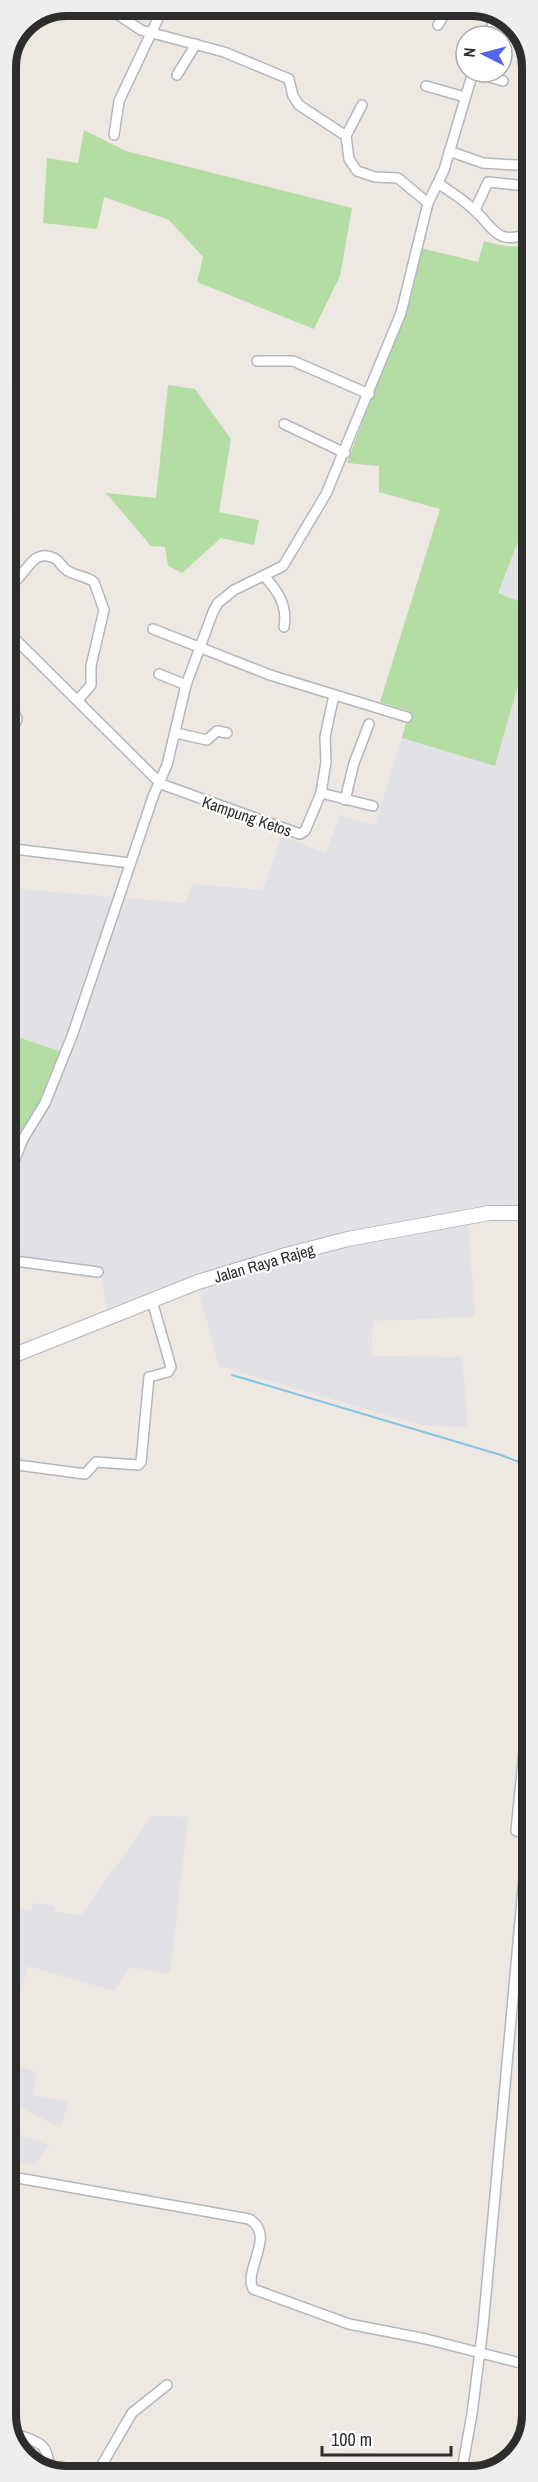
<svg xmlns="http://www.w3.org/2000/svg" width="538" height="2482" font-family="'Archivo Narrow',sans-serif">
  <rect width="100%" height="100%" fill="#ede8e1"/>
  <g fill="#e2e1e6">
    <polygon points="528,515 531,517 531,606 498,593"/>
    <polygon points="531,639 531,1209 497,1204 467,1208 475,1317 373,1321 371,1356 462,1357 468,1427 421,1425 219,1366 194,1274 106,1309 102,1273 7,1262 7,1180 39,1121 67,1054 6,1033 7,888 185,903 193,884 263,890 282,836 326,853 340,815 375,825 402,738 495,766"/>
    <polygon points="152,1816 188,1817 170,1974 130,1967 114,1991 28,1966 7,2031 7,1908 31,1911 34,1903 54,1906 56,1912 81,1915"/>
    <polygon points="7,2056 10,2063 37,2073 33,2095 69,2102 60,2127 17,2106 7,2127"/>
    <polygon points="7,2131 49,2145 34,2166 7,2158"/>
  </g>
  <g fill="#b4dda4">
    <polygon points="84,130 126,151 352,208 340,276 314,329 197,282 203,257 169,220 104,197 97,229 43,223 47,158 78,163"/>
    <path d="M484 241C499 246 516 249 531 243V517L528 516 498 593 531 606V639L495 766 402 738 409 711 380 702 440 509 379 492V466L347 463 406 306 421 248 478 262Z"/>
    <polygon points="168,385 195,389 231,439 219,512 259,520 254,545 221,538 182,573 168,566 165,547 151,546 106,493 156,498"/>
    <polygon points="6,1033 68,1054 31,1136 7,1124"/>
  </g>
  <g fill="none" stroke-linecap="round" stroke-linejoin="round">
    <polyline stroke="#80c3e3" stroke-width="2" points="232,1375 501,1455 532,1467"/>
    <defs>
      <g id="street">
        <polyline points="105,6 141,30 224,52 289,79 293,96 299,105 346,136 349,159 357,171 375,177 398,178 428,203"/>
        <polyline points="438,25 449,6"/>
        <polyline points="486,36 493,25 488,11"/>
        <polyline points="473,72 503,81"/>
        <polyline points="177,75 196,44"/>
        <polyline points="426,86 465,97"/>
        <polyline points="114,135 119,101 164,6"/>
        <polyline points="346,136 362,105"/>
        <polyline points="449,151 483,163 531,166"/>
        <path d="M439 184C451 192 463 199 473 209 496 229 495 246 531 233"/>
        <polyline points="475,210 488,182 517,185"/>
        <polyline points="257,361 293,361 369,394"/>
        <polyline points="284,424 345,453"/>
        <path d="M264 576C278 591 288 606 284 627"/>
        <path d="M6 586C27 580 29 547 54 558 60 561 62 568 68 571 76 576 86 576 94 582L104 610 91 666V685L78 700"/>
        <polyline points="153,629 270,675 407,717"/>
        <polyline points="6,630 161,784 300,834 305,831 321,793 326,762 325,737 334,695"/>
        <polyline points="159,674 186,685"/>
        <polyline points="6,711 15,714 17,719 6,745"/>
        <polyline points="176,733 207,740 217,731 227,733"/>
        <polyline points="321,793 373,806"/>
        <polyline points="345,800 354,763 369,724"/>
        <polyline points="6,848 130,863"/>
        <polyline points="7,1179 23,1139 45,1103 72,1036 154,794 167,765 186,685 213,612 218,603 234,590 283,566 326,494 401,313 428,203 444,170 473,72"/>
        <polyline points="7,1260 98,1272"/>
        <polyline points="7,1455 10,1456 10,1464 85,1474 96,1462 138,1465 141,1462 149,1377 168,1372 171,1367 152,1301"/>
        <polyline points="532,1672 516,1831 532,1833"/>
        <path d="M7 2176 249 2219C277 2235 243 2269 253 2289L349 2324 426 2339 532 2366"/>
        <path d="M10 2432C35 2442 50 2440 49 2471"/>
        <polyline points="96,2475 132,2413 167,2385"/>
        <polyline points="461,2475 472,2414 483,2327 532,1789"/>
      </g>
      <polyline id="secondary" points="7,1358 198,1282 286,1255 348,1239 489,1213 518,1213 531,1218"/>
    </defs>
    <use href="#street" stroke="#b4b6bf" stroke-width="12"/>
    <use href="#secondary" stroke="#b4b6bf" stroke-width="16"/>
    <use href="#street" stroke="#fff" stroke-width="9"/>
    <use href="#secondary" stroke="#fff" stroke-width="14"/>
  </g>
  <g text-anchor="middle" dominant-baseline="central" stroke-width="4.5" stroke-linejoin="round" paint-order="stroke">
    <g font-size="16" fill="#2d2d2d" stroke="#fff">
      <text transform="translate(247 816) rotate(19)">Kampung Ketos</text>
      <text transform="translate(264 1263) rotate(-16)">Jalan Raya Rajeg</text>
    </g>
  </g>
  <path d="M0 0H538V2482H0ZM67 16H471A51 51 0 0 1 522 67V2415A51 51 0 0 1 471 2466H67A51 51 0 0 1 16 2415V67A51 51 0 0 1 67 16Z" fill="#eee" fill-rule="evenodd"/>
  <path fill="none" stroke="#2d2d2d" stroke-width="8" d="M67 16H471A51 51 0 0 1 522 67V2415A51 51 0 0 1 471 2466H67A51 51 0 0 1 16 2415V67A51 51 0 0 1 67 16Z"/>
  <g transform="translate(484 54) rotate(276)"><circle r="28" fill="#ffffff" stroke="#ababab" stroke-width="1.5"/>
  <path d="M0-4.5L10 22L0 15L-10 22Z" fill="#5366e7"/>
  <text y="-9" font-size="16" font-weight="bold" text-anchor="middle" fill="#2d2d2d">N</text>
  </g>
  <path d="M322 2446v9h129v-9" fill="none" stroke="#2d2d2d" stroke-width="3"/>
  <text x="331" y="2446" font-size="18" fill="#2d2d2d" stroke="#ffffff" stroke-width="4.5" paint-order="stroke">100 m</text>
</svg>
